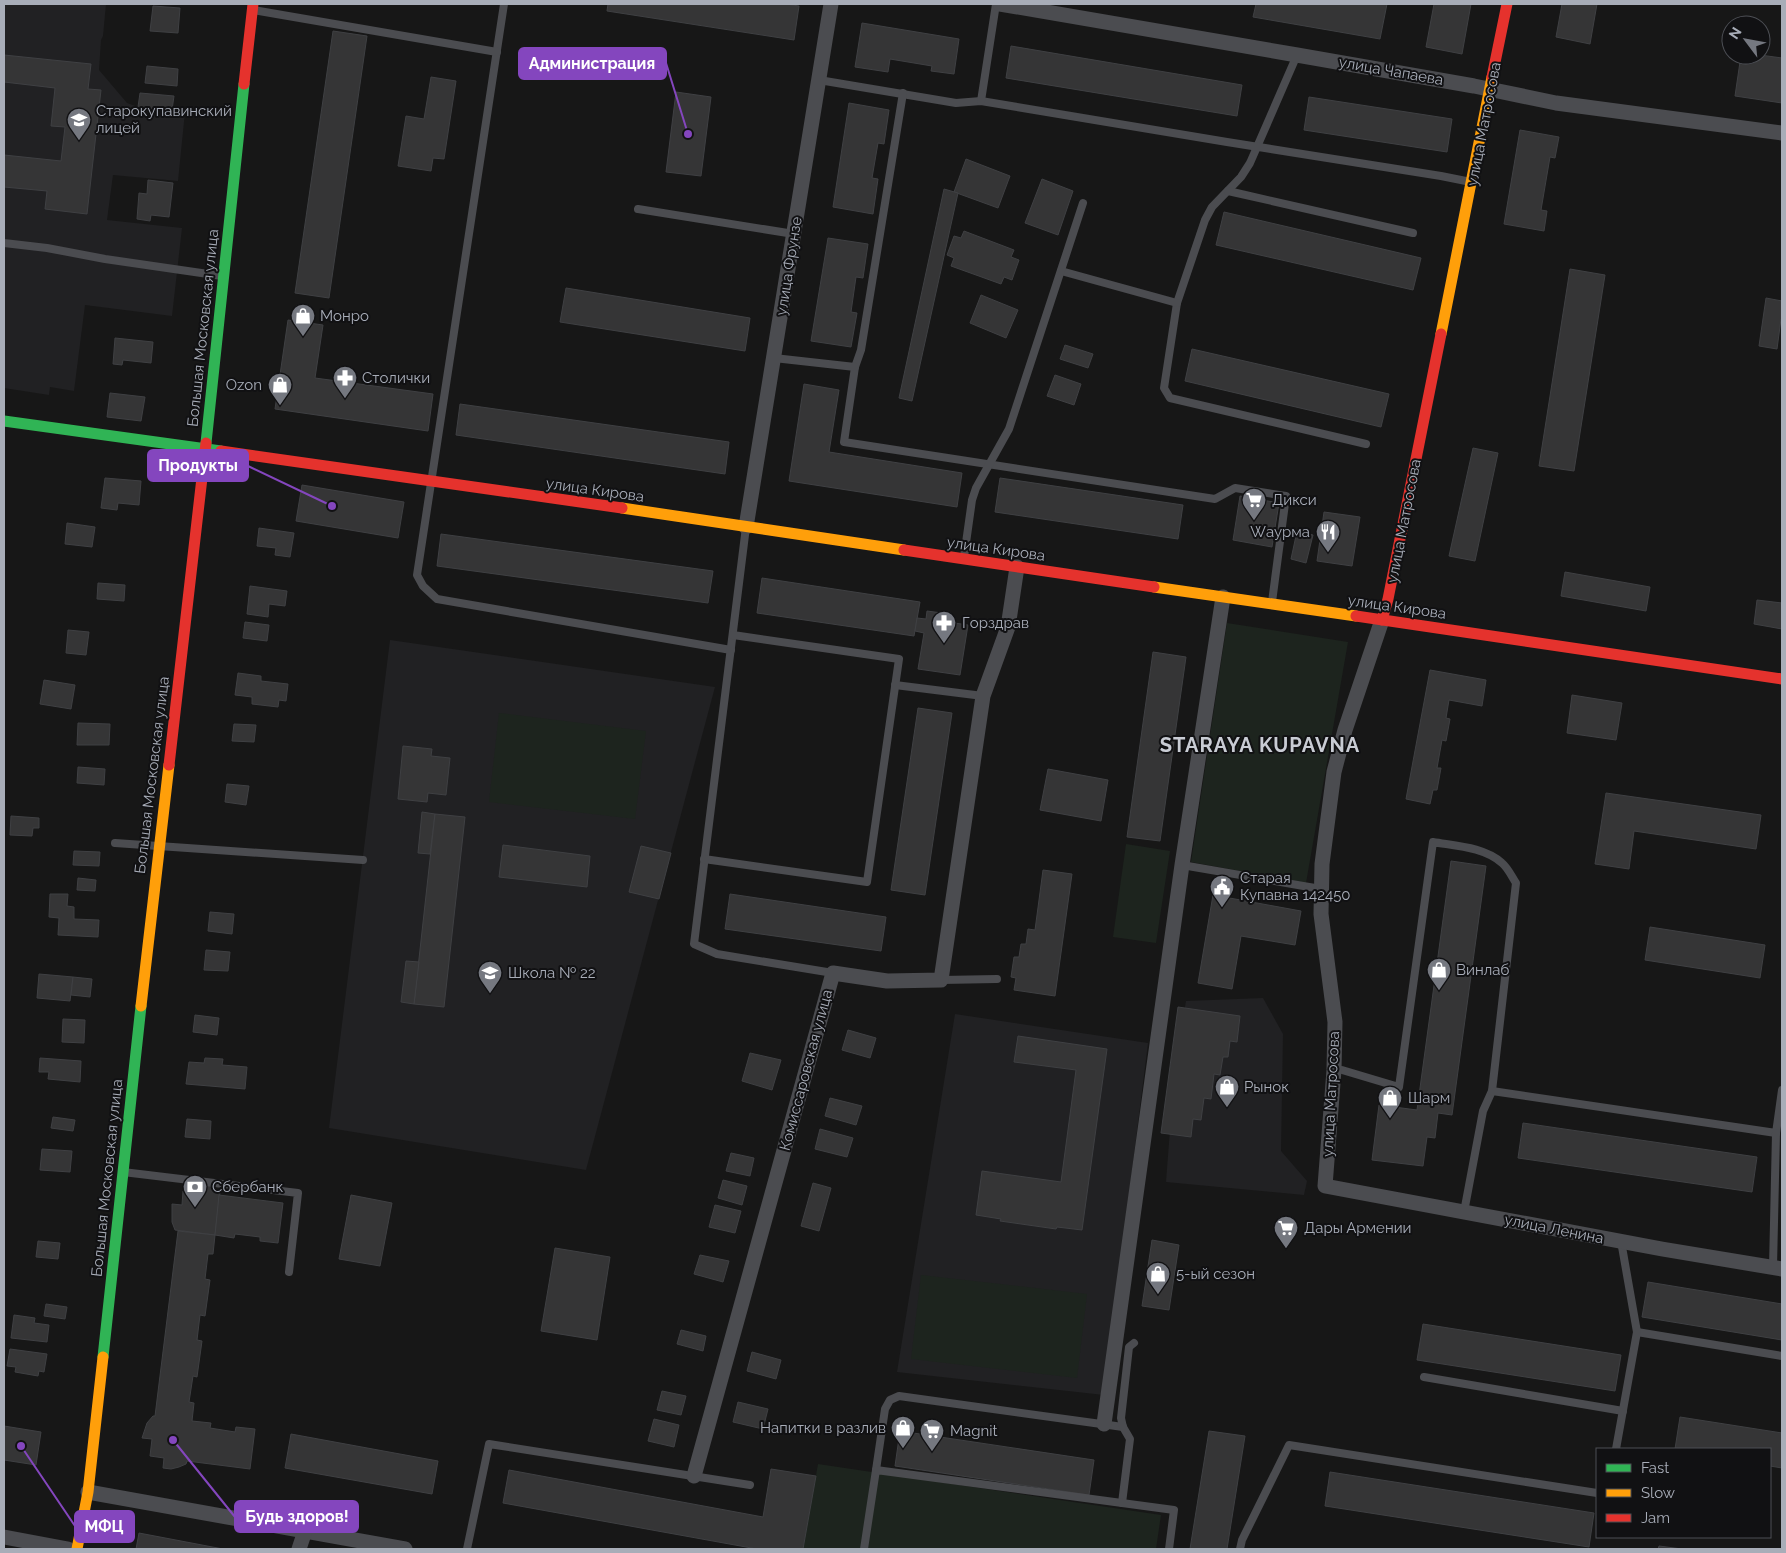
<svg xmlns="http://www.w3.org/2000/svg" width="1786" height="1553" font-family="Raleway,sans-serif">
  <rect width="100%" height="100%" fill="#171717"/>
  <g fill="#212123">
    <polygon points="4,4 106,4 103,36 101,40 99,70 127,103 138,107 185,112 178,181 113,175 107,220 182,228 172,316 85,305 74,391 50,387 49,395 4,388"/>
    <polygon points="390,640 715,687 586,1170 329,1128"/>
    <polygon points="1263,998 1283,1034 1281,1151 1307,1181 1304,1195 1166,1182 1175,1064 1186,1001"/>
    <polygon points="955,1014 1148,1043 1104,1395 897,1372"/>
  </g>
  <g fill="#1d241e">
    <polygon points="1227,623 1348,642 1306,883 1191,862"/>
    <polygon points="499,713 646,731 635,819 489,802"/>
    <polygon points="1126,844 1170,851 1156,943 1113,937"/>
    <polygon points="921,1275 1087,1294 1077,1378 911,1359"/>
    <polygon points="818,1464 1161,1515 1156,1549 803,1549"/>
  </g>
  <g fill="#353536" stroke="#3f4043">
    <polygon points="608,4 786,4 799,6 794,40 607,11"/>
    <polygon points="1256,4 1387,4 1380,39 1253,17"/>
    <polygon points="1434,4 1471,4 1462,54 1426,47"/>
    <polygon points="1562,4 1597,4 1590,44 1556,37"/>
    <polygon points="153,6 180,8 178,33 150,31"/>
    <polygon points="862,23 959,39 954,74 931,71 932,66 890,59 888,72 855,67"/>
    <polygon points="333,31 367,36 329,298 295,293"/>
    <polygon points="1011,46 1242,85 1237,116 1006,78"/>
    <polygon points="4,55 91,64 88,89 101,90 87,214 45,209 47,191 4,187 4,155 61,161 65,127 51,126 55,88 4,82"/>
    <polygon points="1741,55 1760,55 1782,58 1782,103 1735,96"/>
    <polygon points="147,66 178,69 177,86 145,83"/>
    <polygon points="431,77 456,81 444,159 433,158 431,171 398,166 406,116 424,119"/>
    <polygon points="676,92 711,97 701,176 666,172"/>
    <polygon points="140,93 174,96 172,110 138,107"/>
    <polygon points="1309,97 1452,119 1447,152 1304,130"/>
    <polygon points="849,103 889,110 884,144 878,143 872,178 878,179 873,214 833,207"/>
    <polygon points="1520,130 1559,137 1555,158 1550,157 1541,210 1547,211 1544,231 1504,224"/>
    <polygon points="966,159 1010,176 998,208 954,192"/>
    <polygon points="1042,179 1073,191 1058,235 1025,223"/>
    <polygon points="148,180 173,183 169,217 151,215 150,221 137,219 139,193 147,194"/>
    <polygon points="944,189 958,193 912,401 899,398"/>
    <polygon points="1224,212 1421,258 1413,290 1216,245"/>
    <polygon points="964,231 1014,250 1011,257 1019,260 1012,280 1004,277 1001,284 951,266 954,258 947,255 954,236 961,238"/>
    <polygon points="828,238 868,244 863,278 856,277 851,312 857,313 851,347 811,341"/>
    <polygon points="1570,269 1605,275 1574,471 1539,466"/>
    <polygon points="566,288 750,318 745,351 560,322"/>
    <polygon points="981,295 1018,310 1006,338 970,323"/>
    <polygon points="1766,298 1782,301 1782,319 1781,319 1777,349 1759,346"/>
    <polygon points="288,320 323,325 315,378 433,394 428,431 275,409"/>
    <polygon points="115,338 153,342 151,363 123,360 122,365 113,364"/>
    <polygon points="1065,345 1093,354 1088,368 1060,359"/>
    <polygon points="1192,349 1389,394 1381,427 1185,381"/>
    <polygon points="1055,375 1081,384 1074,405 1047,396"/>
    <polygon points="804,384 839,390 829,452 962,473 957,507 789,481"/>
    <polygon points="110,393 145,397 141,421 107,417"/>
    <polygon points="460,404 729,442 725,474 456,435"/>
    <polygon points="1473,448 1498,453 1475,561 1449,556"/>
    <polygon points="105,478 141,481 139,505 118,503 117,510 101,508"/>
    <polygon points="1000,478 1183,505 1178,539 995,512"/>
    <polygon points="302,485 404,502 398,538 296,521"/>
    <polygon points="1240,496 1279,503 1272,547 1233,540"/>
    <polygon points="1324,512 1360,517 1352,566 1317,561"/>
    <polygon points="67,523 95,527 92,547 65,544"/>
    <polygon points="259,528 294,533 290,557 275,555 276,548 257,546"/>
    <polygon points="1297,531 1313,535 1306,563 1291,559"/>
    <polygon points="441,534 713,571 708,603 437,566"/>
    <polygon points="1565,572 1650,587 1646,611 1561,596"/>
    <polygon points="762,578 920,602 914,636 757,613"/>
    <polygon points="98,583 125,585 124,601 97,599"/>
    <polygon points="250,586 287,591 285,606 269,604 268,617 247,614"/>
    <polygon points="1757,600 1782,603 1782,629 1754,624"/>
    <polygon points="927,611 942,613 941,621 968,625 960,675 918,669 924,633 915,631 917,618 926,619"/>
    <polygon points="245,622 269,625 267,641 243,638"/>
    <polygon points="68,630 89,632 86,655 66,653"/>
    <polygon points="1153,652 1186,657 1160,841 1127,837"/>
    <polygon points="1430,670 1486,680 1482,706 1449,700 1446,718 1450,719 1446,741 1442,740 1437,768 1441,768 1437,790 1433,790 1430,804 1406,799"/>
    <polygon points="238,673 261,676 261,681 288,684 286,701 279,700 278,707 252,704 252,697 235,695"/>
    <polygon points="44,680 75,685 71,709 40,704"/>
    <polygon points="1572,695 1622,703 1616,740 1567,733"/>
    <polygon points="918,708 952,713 925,895 891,890"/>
    <polygon points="78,723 110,724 109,745 77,745"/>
    <polygon points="234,724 256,725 254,742 232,741"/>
    <polygon points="403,746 432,749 431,756 450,758 446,795 428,793 427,802 398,799"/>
    <polygon points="78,767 105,769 104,785 77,783"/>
    <polygon points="1048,769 1108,780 1101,821 1040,810"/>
    <polygon points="227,784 249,786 246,805 225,802"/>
    <polygon points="1606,793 1761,815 1756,849 1634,831 1629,869 1595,864"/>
    <polygon points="422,812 435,814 430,854 418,853"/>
    <polygon points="435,814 465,817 444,1007 414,1004"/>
    <polygon points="11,816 39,818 39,828 33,828 32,836 10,835"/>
    <polygon points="503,845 590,856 587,887 499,877"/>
    <polygon points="641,846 671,853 659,899 629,892"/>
    <polygon points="74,851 100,852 99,866 73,865"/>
    <polygon points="1451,861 1486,866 1452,1115 1438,1113 1435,1138 1427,1137 1423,1166 1372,1160 1379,1105 1417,1110"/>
    <polygon points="1043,870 1072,874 1055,996 1014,990 1016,978 1011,977 1014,957 1019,957 1021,944 1026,944 1028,929 1035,930"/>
    <polygon points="78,878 96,880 95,891 77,890"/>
    <polygon points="50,894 68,894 67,906 74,907 74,919 99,920 98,937 58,935 59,918 49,917"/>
    <polygon points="730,894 886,917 881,951 725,929"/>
    <polygon points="1213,895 1301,911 1295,945 1241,936 1232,989 1198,983"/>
    <polygon points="210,912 234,914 232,934 208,931"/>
    <polygon points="1650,927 1765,945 1760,978 1645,960"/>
    <polygon points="206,950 230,952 228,971 204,970"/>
    <polygon points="406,961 419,962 414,1004 401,1002"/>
    <polygon points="39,974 73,977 70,1001 37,998"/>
    <polygon points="73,977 92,979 90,997 71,995"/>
    <polygon points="1178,1007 1240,1016 1237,1042 1230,1041 1228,1057 1223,1057 1220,1075 1214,1074 1211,1099 1204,1098 1201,1120 1193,1119 1191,1137 1161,1133"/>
    <polygon points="195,1015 219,1018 217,1035 193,1032"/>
    <polygon points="63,1019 85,1020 84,1043 62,1042"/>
    <polygon points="848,1030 876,1038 870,1058 842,1050"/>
    <polygon points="1018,1036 1107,1049 1082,1230 1057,1227 1056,1229 1000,1221 1001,1219 976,1215 982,1171 1061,1182 1076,1070 1014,1062"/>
    <polygon points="750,1053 781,1060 772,1090 742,1081"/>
    <polygon points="40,1058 81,1061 80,1082 48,1079 49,1072 39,1072"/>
    <polygon points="205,1058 223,1059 222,1065 247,1067 245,1089 186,1084 189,1062 204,1063"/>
    <polygon points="830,1098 862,1106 856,1125 825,1116"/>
    <polygon points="53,1117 75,1120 73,1131 51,1128"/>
    <polygon points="187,1119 211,1121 210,1139 185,1137"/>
    <polygon points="1523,1123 1757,1157 1752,1192 1518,1158"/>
    <polygon points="820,1129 853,1138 847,1157 815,1149"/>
    <polygon points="42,1149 72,1151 70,1172 40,1170"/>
    <polygon points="731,1153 754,1158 750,1176 726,1171"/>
    <polygon points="723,1180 747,1186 742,1205 718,1198"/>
    <polygon points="197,1182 212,1187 220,1192 215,1235 175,1230 172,1222 172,1204 182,1205 183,1191 195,1192"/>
    <polygon points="813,1183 831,1188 819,1231 801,1226"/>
    <polygon points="219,1195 283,1203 278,1243 260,1241 260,1237 235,1234 234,1238 215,1235"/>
    <polygon points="351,1195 392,1203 380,1266 339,1259"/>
    <polygon points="715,1205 741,1211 735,1233 709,1227"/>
    <polygon points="178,1231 215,1235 213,1254 208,1254 205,1279 210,1280 205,1316 200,1315 197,1340 202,1341 197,1377 193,1376 189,1402 194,1403 192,1421 211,1423 210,1428 235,1432 236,1427 255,1429 250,1469 187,1461 186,1464 179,1467 171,1469 163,1468 164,1458 150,1456 152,1439 142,1438 147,1423 153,1416 155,1416"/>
    <polygon points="1152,1240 1179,1245 1169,1310 1142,1306"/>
    <polygon points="38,1241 60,1243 58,1259 36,1257"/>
    <polygon points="555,1248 610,1257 597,1340 541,1331"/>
    <polygon points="700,1255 729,1261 723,1282 694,1274"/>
    <polygon points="1648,1282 1782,1304 1782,1340 1642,1317"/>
    <polygon points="46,1304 67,1307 65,1319 44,1316"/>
    <polygon points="14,1315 35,1318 34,1323 49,1325 47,1342 11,1338"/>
    <polygon points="1423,1324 1621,1355 1615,1391 1417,1360"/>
    <polygon points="681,1330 706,1336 703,1351 677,1344"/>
    <polygon points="10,1349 47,1354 44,1372 39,1371 38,1376 15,1372 16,1367 7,1366"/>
    <polygon points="752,1352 781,1360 776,1379 747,1371"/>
    <polygon points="662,1391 686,1396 681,1415 657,1410"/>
    <polygon points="738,1402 768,1409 763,1429 733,1422"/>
    <polygon points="1680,1417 1782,1433 1782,1468 1770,1466 1770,1449 1675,1449"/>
    <polygon points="654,1419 679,1425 674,1447 648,1441"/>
    <polygon points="4,1426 41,1432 36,1465 4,1460"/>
    <polygon points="900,1431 1094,1460 1089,1495 895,1466"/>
    <polygon points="1209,1431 1245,1436 1227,1549 1190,1549"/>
    <polygon points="291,1434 438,1461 432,1494 285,1468"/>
    <polygon points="771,1469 816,1476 803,1549 757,1549 503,1503 509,1470 763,1517"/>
    <polygon points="1330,1472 1594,1513 1589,1547 1325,1506"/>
    <polygon points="139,1533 223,1549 136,1549"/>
    <polygon points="1659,1546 1682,1549 1658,1549"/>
  </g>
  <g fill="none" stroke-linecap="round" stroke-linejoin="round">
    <g stroke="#4b4c50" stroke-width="8">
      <polyline points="504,4 417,575 423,586 437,599 731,650"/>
      <polyline points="253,10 497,52"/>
      <polyline points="1297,55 1250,163 1241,177 1212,207 1205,220 1177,303 1164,388 1170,398 1366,444"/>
      <polyline points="819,80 956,103 981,101 1227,142 1441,176 1471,182"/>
      <polyline points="903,93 861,350 855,367 844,442 1215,499 1235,488 1286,496 1272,602"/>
      <polyline points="981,101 996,4"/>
      <polyline points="1228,191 1413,233"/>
      <polyline points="638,209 794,234"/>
      <polyline points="4,243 47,248 105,259 222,276"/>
      <polyline points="1061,271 1177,303"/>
      <polyline points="774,358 855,367"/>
      <polyline points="746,527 694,944 717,954 833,973"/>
      <polyline points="964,557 972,500 976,488 1009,429 1083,203"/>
      <polyline points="895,685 983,696"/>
      <polyline points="115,843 363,860"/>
      <polyline points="704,859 867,882 899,659 733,635"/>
      <polyline points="1182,865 1321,889"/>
      <polyline points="941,980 997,979"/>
      <path d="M1342 1070 1399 1087 1433 842C1456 846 1484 847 1502 863 1508 868 1512 877 1516 883L1492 1091 1483 1111 1464 1212"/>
      <polyline points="1492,1091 1776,1133 1782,1090"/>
      <polyline points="123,1172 298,1193 289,1272"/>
      <polyline points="1773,1267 1776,1133"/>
      <polyline points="1637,1332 1782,1356"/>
      <polyline points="1424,1377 1623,1411"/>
      <polyline points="1616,1449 1637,1332 1621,1241"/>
      <polyline points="876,1470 885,1409 890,1400 899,1396 1123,1427"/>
      <polyline points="1122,1503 1130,1439 1123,1427 1121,1418 1129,1347 1134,1343"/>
      <polyline points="467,1549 489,1444 750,1485"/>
      <polyline points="864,1549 876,1470 1174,1510 1169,1549"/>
      <polyline points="1240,1549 1242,1540 1289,1445 1597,1493"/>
    </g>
    <g stroke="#4b4c50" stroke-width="15">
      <polyline points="1000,4 1297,55 1474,86 1556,103 1782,133"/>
      <polyline points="746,527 831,4"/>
      <polyline points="1382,620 1345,730 1334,772 1322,864 1321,914 1335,1022 1334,1070 1325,1186 1662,1249 1782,1269"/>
      <polyline points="1104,1424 1182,865 1223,597"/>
      <polyline points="694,1476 833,973 887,981 941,980 983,696 1008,627 1017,567"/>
      <polyline points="88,1492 405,1549"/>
      <polyline points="4,1537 68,1549"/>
      <polyline points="299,1549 305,1531"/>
    </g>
    <g stroke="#30b455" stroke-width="11">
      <polyline points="4,421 221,451"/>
      <polyline points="206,443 244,84"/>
      <polyline points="103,1357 141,1006"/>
    </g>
    <g stroke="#ff9f0a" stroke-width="11">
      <polyline points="1441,334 1492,77"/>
      <polyline points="622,508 904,550"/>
      <polyline points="1154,587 1356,616"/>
      <polyline points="141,1006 169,765"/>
      <polyline points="77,1549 88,1492 103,1357"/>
    </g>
    <g stroke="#e5322d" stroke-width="11">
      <polyline points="1492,77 1507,4"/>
      <polyline points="244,84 253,4"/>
      <polyline points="221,451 622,508"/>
      <polyline points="904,550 1154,587"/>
      <polyline points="1356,616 1782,679"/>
      <polyline points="1382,620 1388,599 1441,334"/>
      <polyline points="169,765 206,443"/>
    </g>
  </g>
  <defs>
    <symbol id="school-pin" viewBox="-11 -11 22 30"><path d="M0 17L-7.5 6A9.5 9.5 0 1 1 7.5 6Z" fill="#757880" stroke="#111113"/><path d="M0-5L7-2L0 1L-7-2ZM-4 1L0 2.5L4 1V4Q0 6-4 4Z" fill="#fff"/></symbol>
    <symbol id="shop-pin" viewBox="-11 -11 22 30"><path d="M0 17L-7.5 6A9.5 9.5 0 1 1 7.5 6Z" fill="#757880" stroke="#111113"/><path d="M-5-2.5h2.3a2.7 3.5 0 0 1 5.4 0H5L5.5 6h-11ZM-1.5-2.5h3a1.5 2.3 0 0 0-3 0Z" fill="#fff"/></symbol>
    <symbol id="pharmacy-pin" viewBox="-11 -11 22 30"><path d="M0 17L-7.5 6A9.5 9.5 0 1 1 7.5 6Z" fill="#757880" stroke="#111113"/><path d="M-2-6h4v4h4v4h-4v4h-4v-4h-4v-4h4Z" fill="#fff"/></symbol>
    <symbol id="supermarket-pin" viewBox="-11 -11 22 30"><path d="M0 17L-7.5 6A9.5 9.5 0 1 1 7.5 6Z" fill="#757880" stroke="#111113"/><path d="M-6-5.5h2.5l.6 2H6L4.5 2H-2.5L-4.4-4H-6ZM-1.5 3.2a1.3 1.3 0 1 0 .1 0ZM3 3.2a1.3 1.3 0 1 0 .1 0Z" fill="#fff"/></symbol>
    <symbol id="restaurant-pin" viewBox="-11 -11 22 30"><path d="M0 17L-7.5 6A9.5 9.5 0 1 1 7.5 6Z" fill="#757880" stroke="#111113"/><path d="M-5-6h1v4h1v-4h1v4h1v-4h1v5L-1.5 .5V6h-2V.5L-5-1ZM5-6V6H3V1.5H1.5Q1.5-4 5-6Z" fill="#fff"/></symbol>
    <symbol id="civic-pin" viewBox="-11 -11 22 30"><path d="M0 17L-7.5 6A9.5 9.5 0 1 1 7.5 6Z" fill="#757880" stroke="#111113"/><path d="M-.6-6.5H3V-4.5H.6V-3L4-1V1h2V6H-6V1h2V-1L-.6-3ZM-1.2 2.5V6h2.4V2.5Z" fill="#fff"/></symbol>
    <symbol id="bank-pin" viewBox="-11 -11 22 30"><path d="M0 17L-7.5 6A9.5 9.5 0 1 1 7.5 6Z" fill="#757880" stroke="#111113"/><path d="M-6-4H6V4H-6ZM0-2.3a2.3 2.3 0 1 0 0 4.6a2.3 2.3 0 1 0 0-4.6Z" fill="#fff"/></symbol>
  </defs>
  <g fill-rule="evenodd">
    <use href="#school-pin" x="65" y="106" width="28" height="38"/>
    <use href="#shop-pin" x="289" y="302" width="28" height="38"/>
    <use href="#pharmacy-pin" x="331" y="364" width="28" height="38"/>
    <use href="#shop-pin" x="266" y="371" width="28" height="38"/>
    <use href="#supermarket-pin" x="1240" y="486" width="28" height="38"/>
    <use href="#restaurant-pin" x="1314" y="518" width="28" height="38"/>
    <use href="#pharmacy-pin" x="930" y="609" width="28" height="38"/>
    <use href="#civic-pin" x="1208" y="873" width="28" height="38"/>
    <use href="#shop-pin" x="1425" y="956" width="28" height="38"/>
    <use href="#school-pin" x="476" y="959" width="28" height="38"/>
    <use href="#shop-pin" x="1213" y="1073" width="28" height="38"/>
    <use href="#shop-pin" x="1376" y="1084" width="28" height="38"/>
    <use href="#bank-pin" x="181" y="1173" width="28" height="38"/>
    <use href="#supermarket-pin" x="1272" y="1214" width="28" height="38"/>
    <use href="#shop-pin" x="1144" y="1260" width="28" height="38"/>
    <use href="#shop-pin" x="889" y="1414" width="28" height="38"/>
    <use href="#supermarket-pin" x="918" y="1417" width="28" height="38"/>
  </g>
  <g text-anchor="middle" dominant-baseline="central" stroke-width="4" stroke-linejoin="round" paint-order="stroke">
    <g font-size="15" fill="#a8adb8" stroke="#111113">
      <text transform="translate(1391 71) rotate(10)">улица Чапаева</text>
      <text transform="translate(1484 124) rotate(-79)">улица Матросова</text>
      <text transform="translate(789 266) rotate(-81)">улица Фрунзе</text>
      <text transform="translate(203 328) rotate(-84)">Большая Московская улица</text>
      <text transform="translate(595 490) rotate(8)">улица Кирова</text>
      <text transform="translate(1404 521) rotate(-79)">улица Матросова</text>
      <text transform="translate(996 549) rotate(8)">улица Кирова</text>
      <text transform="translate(1397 607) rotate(8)">улица Кирова</text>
      <text transform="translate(152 775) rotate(-83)">Большая Московская улица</text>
      <text transform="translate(806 1070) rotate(-75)">Комиссаровская улица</text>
      <text transform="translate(1331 1094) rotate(-87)">улица Матросова</text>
      <text transform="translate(107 1178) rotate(-84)">Большая Московская улица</text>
      <text transform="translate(1554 1229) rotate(11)">улица Ленина</text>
    </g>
    <g font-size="15" fill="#a8adb8" stroke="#111113" text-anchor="start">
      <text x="96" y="111">Старокупавинский<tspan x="96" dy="17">лицей</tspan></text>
      <text x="320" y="316">Монро</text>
      <text x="362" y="378">Столички</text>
      <text x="262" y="385" text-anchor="end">Ozon</text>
      <text x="1272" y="500">Дикси</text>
      <text x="1310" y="532" text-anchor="end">Wаурма</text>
      <text x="962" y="623">Горздрав</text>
      <text x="1240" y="878">Старая<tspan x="1240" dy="17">Купавна 142450</tspan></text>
      <text x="1456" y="970">Винлаб</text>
      <text x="508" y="973">Школа № 22</text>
      <text x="1244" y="1087">Рынок</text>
      <text x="1408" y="1098">Шарм</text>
      <text x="212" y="1187">Сбербанк</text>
      <text x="1304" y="1228">Дары Армении</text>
      <text x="1176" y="1274">5-ый сезон</text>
      <text x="886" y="1428" text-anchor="end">Напитки в разлив</text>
      <text x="950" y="1431">Magnit</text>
    </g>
    <g font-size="20" font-weight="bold" letter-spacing="1" fill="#c9ccd4" stroke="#111113">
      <text x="1260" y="745">STARAYA KUPAVNA</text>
    </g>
  </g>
  <path fill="none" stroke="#8446be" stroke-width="2" d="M688 134L666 63M332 506L248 466M173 1440L235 1517M21 1446L75 1526"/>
  <g fill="#8446be" stroke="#111113" stroke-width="2">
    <circle cx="688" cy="134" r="5"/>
    <circle cx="332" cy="506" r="5"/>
    <circle cx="173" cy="1440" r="5"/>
    <circle cx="21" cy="1446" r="5"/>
  </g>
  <g fill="#8446be" stroke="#8446be" stroke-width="2">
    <rect x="519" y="48" width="147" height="31" rx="5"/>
    <rect x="148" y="450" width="100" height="31" rx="5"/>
    <rect x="235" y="1501" width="123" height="31" rx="5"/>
    <rect x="75" y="1511" width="59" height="31" rx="5"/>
  </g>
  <g font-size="16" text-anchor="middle" font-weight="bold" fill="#fff">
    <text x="592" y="69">Администрация</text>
    <text x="198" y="471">Продукты</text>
    <text x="297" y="1522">Будь здоров!</text>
    <text x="104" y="1532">МФЦ</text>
  </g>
  <rect width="1786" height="1553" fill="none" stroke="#a8adb8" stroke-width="10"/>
  <rect x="1596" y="1448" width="175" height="90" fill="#111113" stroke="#4d4f55"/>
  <rect x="1606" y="1464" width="25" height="8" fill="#30b455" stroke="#4d4f55"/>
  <text x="1641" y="1473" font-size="15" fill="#a8adb8">Fast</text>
  <rect x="1606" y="1489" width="25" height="8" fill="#ff9f0a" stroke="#4d4f55"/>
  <text x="1641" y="1498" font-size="15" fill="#a8adb8">Slow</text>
  <rect x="1606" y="1514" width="25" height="8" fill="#e5322d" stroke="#4d4f55"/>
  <text x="1641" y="1523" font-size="15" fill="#a8adb8">Jam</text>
  <g transform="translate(1746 40) rotate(302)"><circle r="24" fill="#111113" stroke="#4d4f55"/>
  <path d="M0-4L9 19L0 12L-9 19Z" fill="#757880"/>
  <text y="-8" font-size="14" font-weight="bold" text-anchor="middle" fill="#a8adb8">N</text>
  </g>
</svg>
